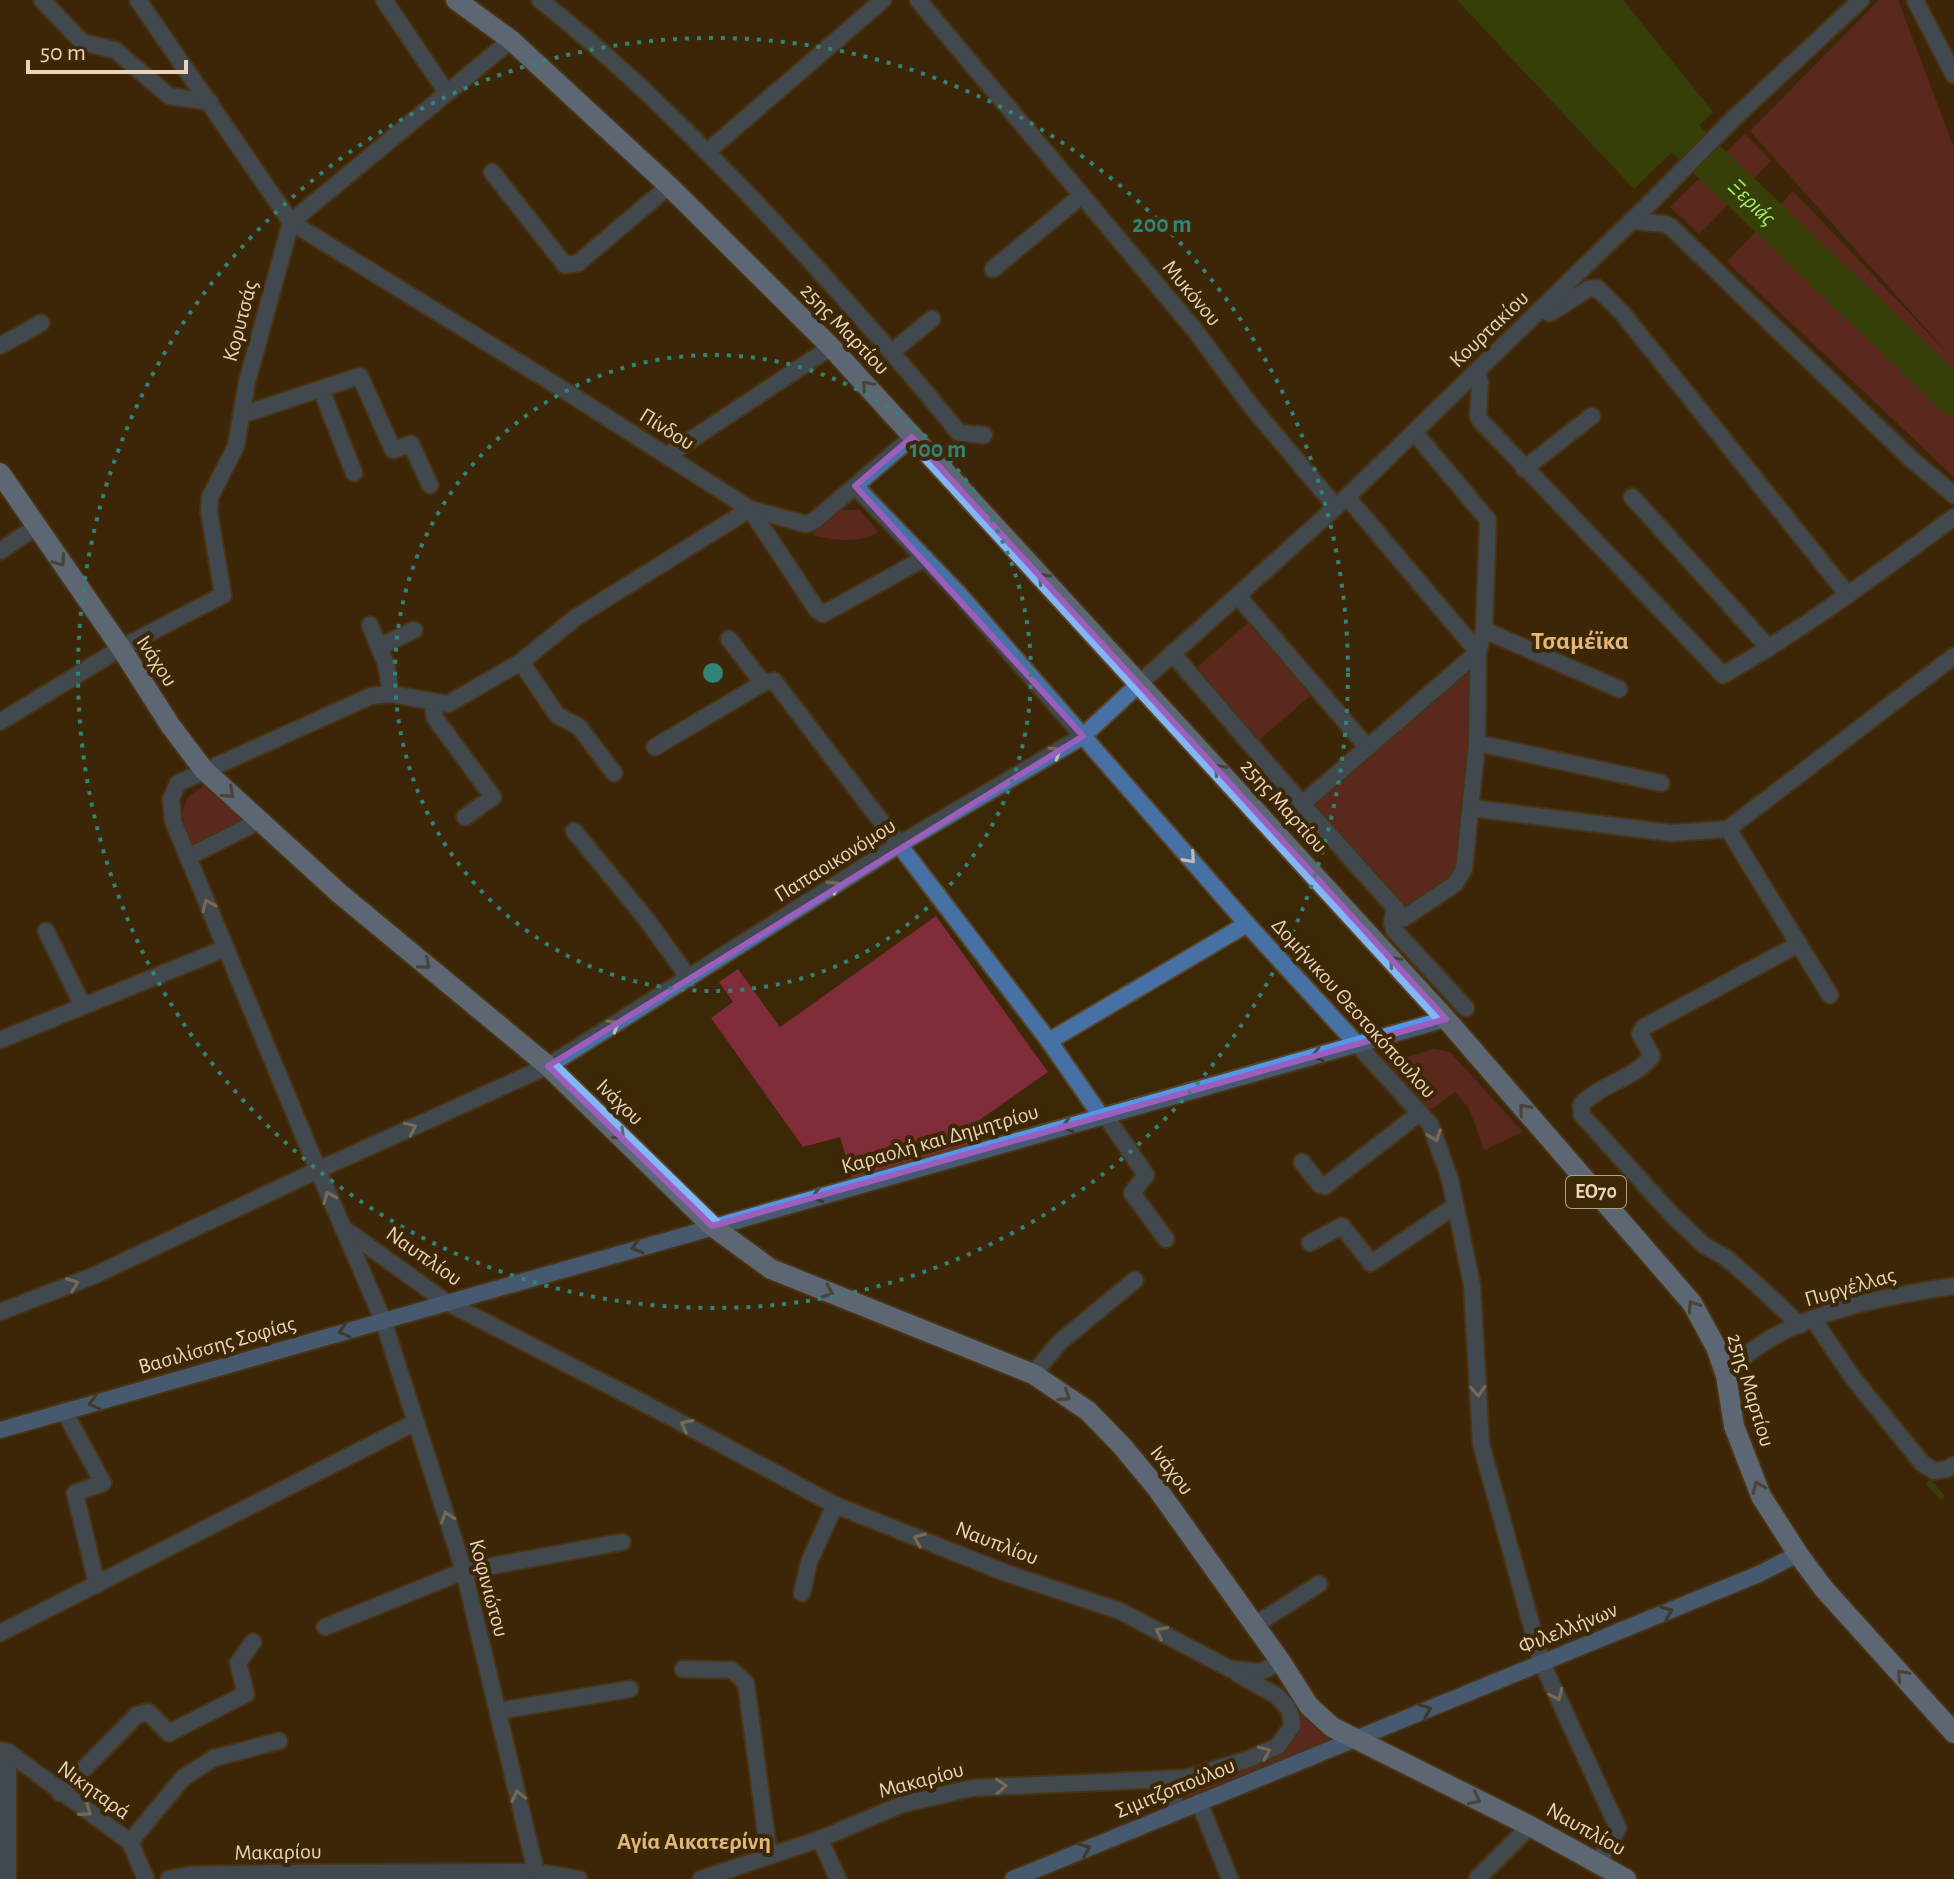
<svg xmlns="http://www.w3.org/2000/svg" width="1954" height="1879" font-family="'Alegreya Sans',sans-serif">
  <rect width="100%" height="100%" fill="#3c2707"/>
  <g fill="#812c39">
    <polygon points="1879,0 1898,0 1954,148 1954,477 1727,262 1793,191 1953,359 1750,131"/>
    <polygon points="1745,134 1771,161 1699,234 1670,207"/>
    <path d="M842 510H860L878 532C862 544 831 540 812 535Z"/>
    <polygon points="1249,622 1312,694 1258,741 1195,669"/>
    <path d="M1473 664C1471 701 1469 855 1451 877 1441 890 1419 900 1406 909L1314 803Z"/>
    <polygon points="205,785 250,822 192,851 182,813 188,797"/>
    <polygon points="936,916 1048,1072 968,1128 972,1143 852,1177 840,1137 803,1147 711,1018 733,1002 719,982 738,969 780,1027"/>
    <polygon points="1434,1049 1450,1052 1523,1132 1484,1150 1469,1108 1455,1092 1429,1111 1383,1064"/>
    <path d="M1297 1715H1306L1331 1740 1182 1801 1194 1786 1282 1753C1295 1741 1298 1733 1297 1715Z"/>
  </g>
  <polygon fill="#325e09" points="1457,0 1623,0 1713,112 1634,189"/>
  <g fill="none" stroke-linecap="round" stroke-linejoin="round">
    <polyline stroke="#325e09" stroke-width="6" points="1930,1484 1941,1496"/>
    <path stroke="#325e09" stroke-width="38" id="s1" d="M1649 104 1954 396"/>
    <defs>
      <g id="pedestrian">
        <polyline points="188,857 259,821"/>
        <polyline points="343,1228 446,1302"/>
        <polyline points="64,1411 103,1483 75,1493 97,1585"/>
        <polyline points="8,1752 8,1879"/>
      </g>
      <g id="minor">
        <polyline points="42,0 82,42 115,50 169,96 210,102"/>
        <polyline points="138,0 291,222 575,397 750,509 806,524 814,521 855,486 958,593 1247,924 1430,1124 1450,1179 1472,1285 1481,1444 1542,1663 1618,1828 1599,1862"/>
        <polyline points="384,0 447,93"/>
        <path d="M540 0C631 72 712 155 791 240 849 303 905 366 959 433L984 435"/>
        <polyline points="918,0 1194,329 1251,406 1336,507"/>
        <polyline points="1915,0 1954,75"/>
        <polyline points="708,151 883,0"/>
        <polyline points="492,172 565,265 578,263 669,186"/>
        <polyline points="1631,221 1665,224 1671,227 1911,459 1954,495"/>
        <polyline points="993,269 1081,196"/>
        <polyline points="1540,310 1550,313 1588,289 1597,288 1623,314 1848,595"/>
        <polyline points="0,346 41,323"/>
        <polyline points="893,351 932,319"/>
        <path d="M1476 373 1480 382 1478 417 1481 421 1723 675C1804 629 1879 573 1954 517"/>
        <polyline points="321,389 354,473"/>
        <polyline points="241,415 360,376 393,450 411,444 430,485"/>
        <polyline points="668,455 831,347"/>
        <polyline points="1524,469 1592,416"/>
        <polyline points="855,486 912,437"/>
        <polyline points="1632,497 1769,648"/>
        <polyline points="0,551 36,527"/>
        <polyline points="1238,596 1367,747"/>
        <polyline points="370,625 386,664 391,694"/>
        <polyline points="1484,630 1619,689"/>
        <polyline points="729,639 763,683"/>
        <polyline points="379,647 414,630"/>
        <polyline points="1172,653 1302,804 1478,652 1347,497"/>
        <polyline points="521,662 557,715 579,727 614,773"/>
        <polyline points="433,703 435,718 493,797 465,817"/>
        <polyline points="0,722 121,648 223,595 209,512 210,497 236,446 247,382 291,222 511,40"/>
        <polyline points="1477,743 1661,783"/>
        <polyline points="655,747 763,683 774,681 1049,1041 1101,1116"/>
        <polyline points="1302,804 1404,918 1455,884 1464,869 1477,743 1478,652 1484,630 1488,520 1414,432"/>
        <polyline points="1471,808 1671,833 1728,829 1954,656"/>
        <polyline points="1728,829 1830,995"/>
        <polyline points="574,831 647,920 689,978"/>
        <polyline points="1395,908 1392,923 1394,930 1466,1008"/>
        <polyline points="46,931 83,1006"/>
        <path d="M1799 944 1644 1027 1640 1034 1652 1056C1635 1079 1600 1084 1581 1105L1582 1115 1672 1215 1705 1246 1725 1257 1755 1283 1800 1325"/>
        <polyline points="0,1040 226,948"/>
        <polyline points="1049,1041 1247,924"/>
        <polyline points="1105,1115 1146,1175 1132,1193 1166,1239"/>
        <polyline points="1302,1162 1320,1185 1325,1186 1420,1113"/>
        <polyline points="1310,1243 1342,1226 1371,1263 1455,1206"/>
        <polyline points="446,1302 678,1421 835,1505 1006,1573 1120,1611 1230,1669 1260,1672 1281,1662"/>
        <polyline points="0,1312 93,1276 318,1170 548,1066 900,844 1083,736 1140,683"/>
        <polyline points="1813,1319 1853,1378 1922,1463 1934,1471 1947,1469 1954,1465"/>
        <polyline points="383,1320 318,1170 173,821 171,799 178,783 371,696 391,694 448,704 521,662 575,618 750,509 817,610 823,614 925,558"/>
        <polyline points="1033,1374 1060,1342 1135,1280"/>
        <polyline points="802,1593 809,1562 835,1505"/>
        <polyline points="1255,1625 1319,1584"/>
        <polyline points="325,1627 464,1571 622,1542"/>
        <polyline points="0,1633 416,1422"/>
        <polyline points="683,1669 732,1670 746,1683 769,1856"/>
        <polyline points="498,1711 630,1689"/>
        <polyline points="1163,1780 1179,1810"/>
        <polyline points="60,1793 137,1715 148,1712 169,1733 246,1694 238,1663 253,1642"/>
        <polyline points="1199,1802 1230,1879"/>
        <polyline points="820,1839 903,1804 972,1788 1187,1778 1249,1759 1278,1746 1292,1726 1291,1717 1288,1708 1277,1696 1238,1674"/>
        <polyline points="130,1842 183,1778 214,1758 279,1741"/>
        <polyline points="169,1879 189,1875 272,1873 536,1872"/>
        <polyline points="1477,1879 1530,1826"/>
      </g>
      <g id="tertiary">
        <polyline points="1140,683 1347,497 1648,205 1733,119 1861,0"/>
        <polyline points="383,1320 464,1571 536,1872 579,1879"/>
        <path d="M1726 1376C1735 1368 1743 1357 1753 1350 1807 1310 1889 1296 1954 1286"/>
        <polyline points="0,1750 8,1752 130,1842 146,1879"/>
        <polyline points="701,1879 820,1839 838,1879"/>
      </g>
      <g id="secondary">
        <polyline points="0,1430 1446,1019"/>
        <polyline points="1013,1879 1759,1574 1798,1554"/>
      </g>
      <g id="primary">
        <polyline points="456,0 511,40 669,186 831,347 1446,1019 1692,1303 1716,1347 1726,1376 1734,1426 1761,1496 1798,1554 1824,1589 1954,1733"/>
        <polyline points="0,473 121,648 170,725 204,770 339,893 548,1066 712,1226 771,1269 1033,1374 1088,1411 1122,1446 1156,1487 1281,1662 1309,1706 1332,1727 1530,1826 1626,1879"/>
      </g>
    </defs>
    <use href="#pedestrian" stroke="#584323" stroke-width="20"/>
    <use href="#minor" stroke="#584323" stroke-width="20"/>
    <use href="#tertiary" stroke="#584323" stroke-width="20"/>
    <use href="#secondary" stroke="#584323" stroke-width="20"/>
    <use href="#primary" stroke="#584323" stroke-width="24"/>
    <use href="#pedestrian" stroke="#4771a5" stroke-width="16"/>
    <use href="#minor" stroke="#4771a5" stroke-width="16"/>
    <use href="#tertiary" stroke="#4771a5" stroke-width="16"/>
    <use href="#secondary" stroke="#5297eb" stroke-width="16"/>
    <use href="#primary" stroke="#83b6f5" stroke-width="20"/>
  </g>
  <defs><path id="oneway-chevron" d="M-2-3.5L2.5 0L-2 3.5" fill="none" stroke-width="1.6" stroke-linecap="round" stroke-linejoin="round" transform="scale(2)"/></defs>
  <g stroke="#5c6772">
    <use href="#oneway-chevron" transform="translate(867 386) rotate(-132)"/>
    <use href="#oneway-chevron" transform="translate(60 561) rotate(55)"/>
    <use href="#oneway-chevron" transform="translate(1043 578) rotate(-133)"/>
    <use href="#oneway-chevron" transform="translate(1219 769) rotate(-132)"/>
    <use href="#oneway-chevron" transform="translate(229 793) rotate(43)"/>
    <use href="#oneway-chevron" transform="translate(1394 961) rotate(-132)"/>
    <use href="#oneway-chevron" transform="translate(425 964) rotate(40)"/>
    <use href="#oneway-chevron" transform="translate(1524 1109) rotate(-131)"/>
    <use href="#oneway-chevron" transform="translate(620 1135) rotate(44)"/>
    <use href="#oneway-chevron" transform="translate(828 1292) rotate(22)"/>
    <use href="#oneway-chevron" transform="translate(1693 1306) rotate(-124)"/>
    <use href="#oneway-chevron" transform="translate(1065 1396) rotate(34)"/>
    <use href="#oneway-chevron" transform="translate(1758 1487) rotate(-113)"/>
    <use href="#oneway-chevron" transform="translate(1902 1675) rotate(-132)"/>
    <use href="#oneway-chevron" transform="translate(1475 1799) rotate(26)"/>
  </g>
  <g stroke="#c1bbb2">
    <use href="#oneway-chevron" transform="translate(1056 752) rotate(-31)"/>
    <use href="#oneway-chevron" transform="translate(1190 858) rotate(49)"/>
    <use href="#oneway-chevron" transform="translate(834 886) rotate(-32)"/>
    <use href="#oneway-chevron" transform="translate(208 905) rotate(-113)"/>
    <use href="#oneway-chevron" transform="translate(614 1025) rotate(-32)"/>
    <use href="#oneway-chevron" transform="translate(411 1128) rotate(-24)"/>
    <use href="#oneway-chevron" transform="translate(1435 1136) rotate(70)"/>
    <use href="#oneway-chevron" transform="translate(329 1197) rotate(-113)"/>
    <use href="#oneway-chevron" transform="translate(73 1284) rotate(-21)"/>
    <use href="#oneway-chevron" transform="translate(1478 1391) rotate(87)"/>
    <use href="#oneway-chevron" transform="translate(686 1425) rotate(-152)"/>
    <use href="#oneway-chevron" transform="translate(447 1517) rotate(-108)"/>
    <use href="#oneway-chevron" transform="translate(919 1539) rotate(-158)"/>
    <use href="#oneway-chevron" transform="translate(1161 1632) rotate(-153)"/>
    <use href="#oneway-chevron" transform="translate(1557 1695) rotate(65)"/>
    <use href="#oneway-chevron" transform="translate(1265 1752) rotate(-24)"/>
    <use href="#oneway-chevron" transform="translate(1001 1786) rotate(-3)"/>
    <use href="#oneway-chevron" transform="translate(518 1796) rotate(-103)"/>
    <use href="#oneway-chevron" transform="translate(86 1811) rotate(35)"/>
  </g>
  <g stroke="#444e57">
    <use href="#oneway-chevron" transform="translate(1317 1055) rotate(164)"/>
    <use href="#oneway-chevron" transform="translate(1067 1126) rotate(164)"/>
    <use href="#oneway-chevron" transform="translate(817 1196) rotate(164)"/>
    <use href="#oneway-chevron" transform="translate(637 1247) rotate(164)"/>
    <use href="#oneway-chevron" transform="translate(344 1331) rotate(164)"/>
    <use href="#oneway-chevron" transform="translate(94 1403) rotate(164)"/>
    <use href="#oneway-chevron" transform="translate(1667 1612) rotate(-22)"/>
    <use href="#oneway-chevron" transform="translate(1426 1710) rotate(-22)"/>
    <use href="#oneway-chevron" transform="translate(1085 1849) rotate(-22)"/>
  </g>
  <path d="M0 0H1954V1879H0ZM912 437 1446 1019 712 1226 548 1066 1083 736 855 486Z" fill="#3c2707" fill-opacity=".55" fill-rule="evenodd"/>
  <path fill="none" stroke="#9c5ebd" stroke-width="6" stroke-linejoin="round" d="M912 437 1446 1019 712 1226 548 1066 1083 736 855 486Z"/>
  <g fill="none" stroke="#308479" stroke-width="4" stroke-dasharray="4 8">
    <circle cx="713" cy="673" r="318"/>
    <circle cx="713" cy="673" r="635"/>
  </g>
  <g text-anchor="middle" dominant-baseline="central" stroke-width="8" stroke-linejoin="round" paint-order="stroke">
    <rect fill="#3c2707" stroke="#b6a082" stroke-width="2" x="1566" y="1176" width="60" height="32" rx="6"/>
    <g font-size="20" font-weight="bold" fill="#ead4b7">
      <text x="1596" y="1192">ΕΟ70</text>
    </g>
    <g font-size="22" fill="#ead4b7" stroke="#3c2707">
      <text transform="translate(1192 293) rotate(50)">Μυκόνου</text>
      <text transform="translate(240 321) rotate(-75)">Κορυτσάς</text>
      <text transform="translate(845 329) rotate(46)">25ης Μαρτίου</text>
      <text transform="translate(1489 329) rotate(-44)">Κουρτακίου</text>
      <text transform="translate(667 429) rotate(32)">Πίνδου</text>
      <text transform="translate(157 661) rotate(57)">Ινάχου</text>
      <text transform="translate(1284 806) rotate(48)">25ης Μαρτίου</text>
      <text transform="translate(835 860) rotate(-32)">Παπαοικονόμου</text>
      <text transform="translate(1354 1008) rotate(48)">Δομήνικου Θεοτοκόπουλου</text>
      <text transform="translate(620 1102) rotate(44)">Ινάχου</text>
      <text transform="translate(940 1139) rotate(-16)">Καραολή και Δημητρίου</text>
      <text transform="translate(424 1256) rotate(35)">Ναυπλίου</text>
      <text transform="translate(1850 1287) rotate(-16)">Πυργέλλας</text>
      <text transform="translate(217 1345) rotate(-16)">Βασιλίσσης Σοφίας</text>
      <text transform="translate(1751 1390) rotate(73)">25ης Μαρτίου</text>
      <text transform="translate(1172 1470) rotate(52)">Ινάχου</text>
      <text transform="translate(997 1543) rotate(21)">Ναυπλίου</text>
      <text transform="translate(489 1588) rotate(75)">Κοφινιώτου</text>
      <text transform="translate(1568 1628) rotate(-22)">Φιλελλήνων</text>
      <text transform="translate(921 1780) rotate(-15)">Μακαρίου</text>
      <text transform="translate(1175 1788) rotate(-22)">Σιμιτζοπούλου</text>
      <text transform="translate(94 1790) rotate(36)">Νικηταρά</text>
      <text transform="translate(1586 1829) rotate(29)">Ναυπλίου</text>
      <text transform="translate(278 1852) rotate(-1)">Μακαρίου</text>
    </g>
    <g font-size="24" font-style="italic" fill="#a2ef6e" stroke="#3c2707">
      <text stroke="none"><textPath href="#s1" startOffset="142">Ξεριάς</textPath></text>
    </g>
    <g font-size="24" font-weight="bold" fill="#e2b67b" stroke="#3c2707">
      <text x="694" y="1842">Αγία Αικατερίνη</text>
    </g>
    <g font-size="26" font-weight="bold" fill="#e2b67b" stroke="#3c2707">
      <text x="1580" y="641">Τσαμέϊκα</text>
    </g>
  </g>
  <circle cx="713" cy="673" r="12" fill="#308479" stroke="#3c2707" stroke-width="4"/>
  <g font-size="24" text-anchor="middle" font-weight="bold" fill="#308479" stroke="#3c2707" stroke-width="8" stroke-linejoin="round" paint-order="stroke">
    <text x="1162" y="232">200 m</text>
    <text x="938" y="457">100 m</text>
  </g>
  <path d="M28 60v12h158v-12" fill="none" stroke="#ead4b7" stroke-width="4"/>
  <text x="40" y="60" font-size="24" fill="#ead4b7" stroke="#3c2707" stroke-width="6" paint-order="stroke">50 m</text>
</svg>
